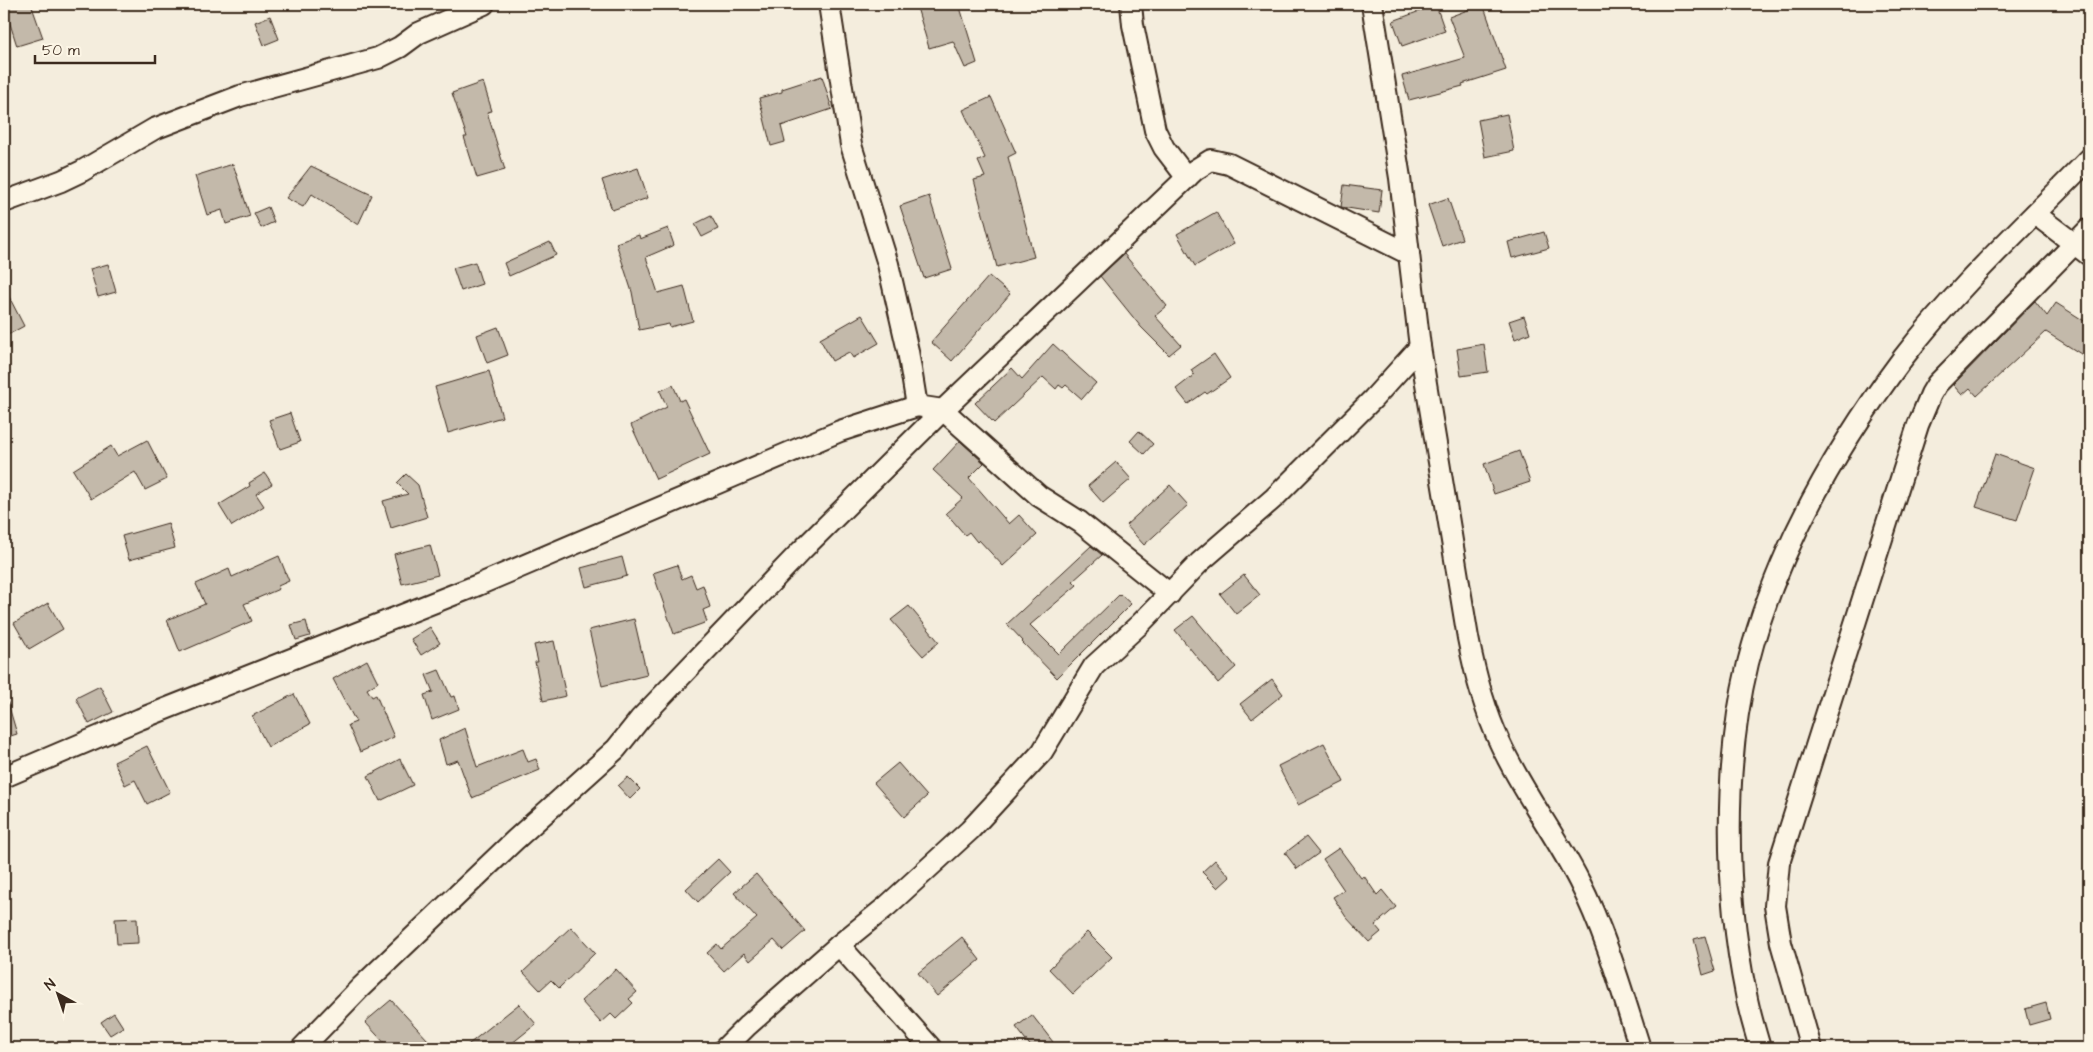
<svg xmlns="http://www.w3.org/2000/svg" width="2093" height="1052" font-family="'Architects Daughter',sans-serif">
  <rect width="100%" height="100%" fill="#f4eddd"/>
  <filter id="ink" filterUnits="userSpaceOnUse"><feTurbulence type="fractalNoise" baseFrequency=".02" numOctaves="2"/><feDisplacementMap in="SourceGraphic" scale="10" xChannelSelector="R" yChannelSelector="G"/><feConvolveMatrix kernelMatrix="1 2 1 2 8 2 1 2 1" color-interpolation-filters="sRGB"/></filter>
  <g filter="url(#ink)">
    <g fill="#c3b9aa" stroke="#3b2a1e">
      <polygon points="20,4 31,4 43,38 17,46 5,8"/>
      <polygon points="916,4 959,4 977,63 965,68 953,41 929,48"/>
      <polygon points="1483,4 1506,70 1462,84 1463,86 1409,100 1402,76 1465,58 1449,17"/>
      <polygon points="1436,5 1445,31 1402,46 1393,21"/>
      <polygon points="270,16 279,39 264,45 255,22"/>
      <polygon points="822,76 832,109 781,126 785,142 771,146 759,98 782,92 782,89"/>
      <polygon points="483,82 492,111 487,112 505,170 477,178 464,137 467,137 452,93"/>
      <polygon points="991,97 1016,153 1008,157 1034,257 997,267 974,180 985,177 978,161 985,158 963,110"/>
      <polygon points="1507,114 1514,151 1485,157 1478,120"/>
      <polygon points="233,164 250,216 226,224 222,210 207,215 195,176"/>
      <polygon points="311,166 372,195 358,225 312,194 303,207 286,198"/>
      <polygon points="638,168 648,198 612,210 602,180"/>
      <polygon points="1344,185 1382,190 1379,213 1341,207"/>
      <polygon points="929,196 952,269 924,278 900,206"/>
      <polygon points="1448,198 1462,239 1442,246 1428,205"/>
      <polygon points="268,207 274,222 261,228 254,213"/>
      <polygon points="1216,212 1234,244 1195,266 1177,234"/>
      <polygon points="711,216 718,229 702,237 695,224"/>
      <polygon points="668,228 674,245 646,257 658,293 684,286 693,321 670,327 669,324 639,330 632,292 616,243 639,235 640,239"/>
      <polygon points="1544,232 1549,248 1512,258 1508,242"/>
      <polygon points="550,242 556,255 509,276 504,263"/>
      <polygon points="1124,254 1167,306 1155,316 1181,345 1169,355 1141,327 1100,276"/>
      <polygon points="475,262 482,284 461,291 453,268"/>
      <polygon points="108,264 116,292 98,297 90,269"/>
      <polygon points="989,276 1010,294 952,361 931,342"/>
      <polygon points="4,287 24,326 4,337"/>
      <polygon points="2035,301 2047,316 2056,303 2089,324 2089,359 2046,332 1977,396 1970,388 1962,395 1953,385"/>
      <polygon points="862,315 879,343 853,358 849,352 832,361 820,339"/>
      <polygon points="1524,316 1530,333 1515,339 1509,321"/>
      <polygon points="498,327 508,355 487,363 477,335"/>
      <polygon points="1053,344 1096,383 1082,399 1066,385 1063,388 1059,385 1056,389 1043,377 994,423 975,403 1012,368 1022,379"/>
      <polygon points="1484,344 1488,372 1461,376 1457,349"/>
      <polygon points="1214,354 1230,378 1207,394 1205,392 1188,404 1176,389 1194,375 1191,370"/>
      <polygon points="489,371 502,417 448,433 435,387"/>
      <polygon points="673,385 680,401 684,399 710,454 656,479 631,425 667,407 660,391"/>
      <polygon points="290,413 300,442 280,449 269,420"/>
      <polygon points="1139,431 1153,444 1144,454 1130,441"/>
      <polygon points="147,440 167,479 145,490 135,472 91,499 73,470 111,446 117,456"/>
      <polygon points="960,441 984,463 969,478 1009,524 1019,515 1037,535 1003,566 979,540 977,542 969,532 965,535 946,513 963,498 933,470"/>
      <polygon points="1519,451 1530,482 1494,494 1484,464"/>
      <polygon points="1995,454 2035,468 2017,520 1976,507"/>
      <polygon points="1116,462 1131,479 1103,503 1088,486"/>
      <polygon points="265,473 272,484 256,494 264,506 232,526 219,505 250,486 249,483"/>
      <polygon points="406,474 418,485 427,517 391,528 383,501 408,494 397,483"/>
      <polygon points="1170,485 1188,505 1144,545 1126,525"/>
      <polygon points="168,523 175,548 129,560 122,536"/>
      <polygon points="430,545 438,575 402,584 394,554"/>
      <polygon points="1091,546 1102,555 1073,581 1077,585 1030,625 1059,654 1120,594 1131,604 1057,678 1022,642 1023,641 1007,624"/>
      <polygon points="279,556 289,581 278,586 279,589 244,604 252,621 180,652 167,620 205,604 196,584 229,569 232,577"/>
      <polygon points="622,557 627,576 586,587 581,568"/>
      <polygon points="677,565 682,579 691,575 696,588 703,585 710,607 703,610 707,622 674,634 653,573"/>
      <polygon points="1244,575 1260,595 1236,614 1220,594"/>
      <polygon points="48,603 63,629 29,649 14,623"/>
      <polygon points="909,606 939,642 923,656 891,620"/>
      <polygon points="1193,616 1236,667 1218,683 1175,630"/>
      <polygon points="634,619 647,675 602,686 589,630"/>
      <polygon points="306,621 310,636 296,640 291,625"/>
      <polygon points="430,627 440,643 421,655 411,639"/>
      <polygon points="554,641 566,696 543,701 535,662 538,662 534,645"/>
      <polygon points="367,660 378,682 367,689 372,697 376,695 394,737 360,752 348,725 356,722 333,679"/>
      <polygon points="439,670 451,697 455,696 459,709 432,720 424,695 433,692 426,675"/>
      <polygon points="1272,679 1283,694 1252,719 1240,704"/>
      <polygon points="100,686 113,712 89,724 76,698"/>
      <polygon points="294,694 310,724 268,747 252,716"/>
      <polygon points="4,700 7,700 17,734 4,738"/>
      <polygon points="465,728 477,767 523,749 528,762 536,759 540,770 472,798 458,760 446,764 439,740"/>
      <polygon points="1324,743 1344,782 1298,805 1278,766"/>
      <polygon points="147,746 170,792 147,804 135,780 125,785 114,762"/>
      <polygon points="400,759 413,785 380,801 368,776"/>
      <polygon points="898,763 927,796 904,817 874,783"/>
      <polygon points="628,777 640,789 630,799 618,786"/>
      <polygon points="1306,837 1319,853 1297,869 1285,853"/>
      <polygon points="1339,848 1361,878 1364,876 1377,895 1382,890 1396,907 1375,925 1381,932 1369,942 1346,917 1333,897 1344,890 1323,859"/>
      <polygon points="718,859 730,872 698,902 686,889"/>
      <polygon points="1215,860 1230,877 1218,888 1202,872"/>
      <polygon points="756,874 805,931 783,950 774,940 750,961 744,953 724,971 707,953 717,944 721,949 757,918 734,893"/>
      <polygon points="137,918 138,943 117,944 115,919"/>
      <polygon points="571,927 595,953 559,988 551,980 540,990 523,972"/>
      <polygon points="1087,932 1112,957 1073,994 1049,969"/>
      <polygon points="1705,936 1715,971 1703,975 1694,939"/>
      <polygon points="962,937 980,960 937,996 918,973"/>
      <polygon points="616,969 637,992 629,999 633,1003 616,1019 611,1014 601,1023 581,1001"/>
      <polygon points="391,1000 428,1040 419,1048 389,1048 365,1022"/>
      <polygon points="2046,1003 2050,1019 2029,1025 2025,1009"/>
      <polygon points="519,1004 536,1024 506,1048 464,1048"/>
      <polygon points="114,1013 123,1027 110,1035 101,1022"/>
      <polygon points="1032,1015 1053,1042 1045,1048 1032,1048 1016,1027"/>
    </g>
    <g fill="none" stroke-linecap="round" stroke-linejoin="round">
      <defs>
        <g id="minor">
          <polyline points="829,4 851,145 888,264 908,351 917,406 943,410 1195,170 1211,160 1229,164 1409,254"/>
          <polyline points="1131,4 1133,25 1155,130 1164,148 1187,178"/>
          <path d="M1372 4 1400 178 1420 347 1468 638C1475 674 1484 709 1500 743 1522 791 1555 834 1579 881 1606 934 1622 992 1640 1048"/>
          <polyline points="4,202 61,181 82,171 154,129 240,96 378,58 400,47 419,33 484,4"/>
          <polyline points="2035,214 2089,255"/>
          <polyline points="4,777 140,719 478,585 840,431 917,406"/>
          <polyline points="839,945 931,1048"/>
          <polyline points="302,1048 360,988 515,840 616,749 640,719 801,551 943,410 1039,496 1080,522 1170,594"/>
          <polyline points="725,1048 747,1026 839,945 887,906 970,830 1042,752 1094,666 1140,624 1200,562 1274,498 1373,399 1420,347"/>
          <path d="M1760 1048C1755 1030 1749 1012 1746 994 1725 892 1723 765 1748 663 1776 552 1835 449 1903 358 1958 286 2026 224 2089 159"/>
          <polyline points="1811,1048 1781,943 1775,906 1779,863 1918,425 1931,394 1937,384 2089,229"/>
        </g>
      </defs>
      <use href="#minor" stroke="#3b2a1e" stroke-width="24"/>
      <use href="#minor" stroke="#fcf5e5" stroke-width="20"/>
    </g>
  </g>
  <rect width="2093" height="1052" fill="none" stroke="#fcf5e5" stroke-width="20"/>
  <rect x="10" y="10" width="2073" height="1032" fill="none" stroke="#3b2a1e" stroke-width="2" filter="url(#ink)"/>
  <g transform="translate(58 994) rotate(320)" stroke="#fcf5e5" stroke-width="4" paint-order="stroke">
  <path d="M0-4L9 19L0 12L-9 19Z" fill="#3b2a1e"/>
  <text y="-8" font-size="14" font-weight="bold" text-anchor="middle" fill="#3b2a1e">N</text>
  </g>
  <path d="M35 55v8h120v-8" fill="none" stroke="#3b2a1e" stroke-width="2.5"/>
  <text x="42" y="55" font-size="15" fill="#3b2a1e" stroke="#fcf5e5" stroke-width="4" paint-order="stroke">50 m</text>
</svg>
